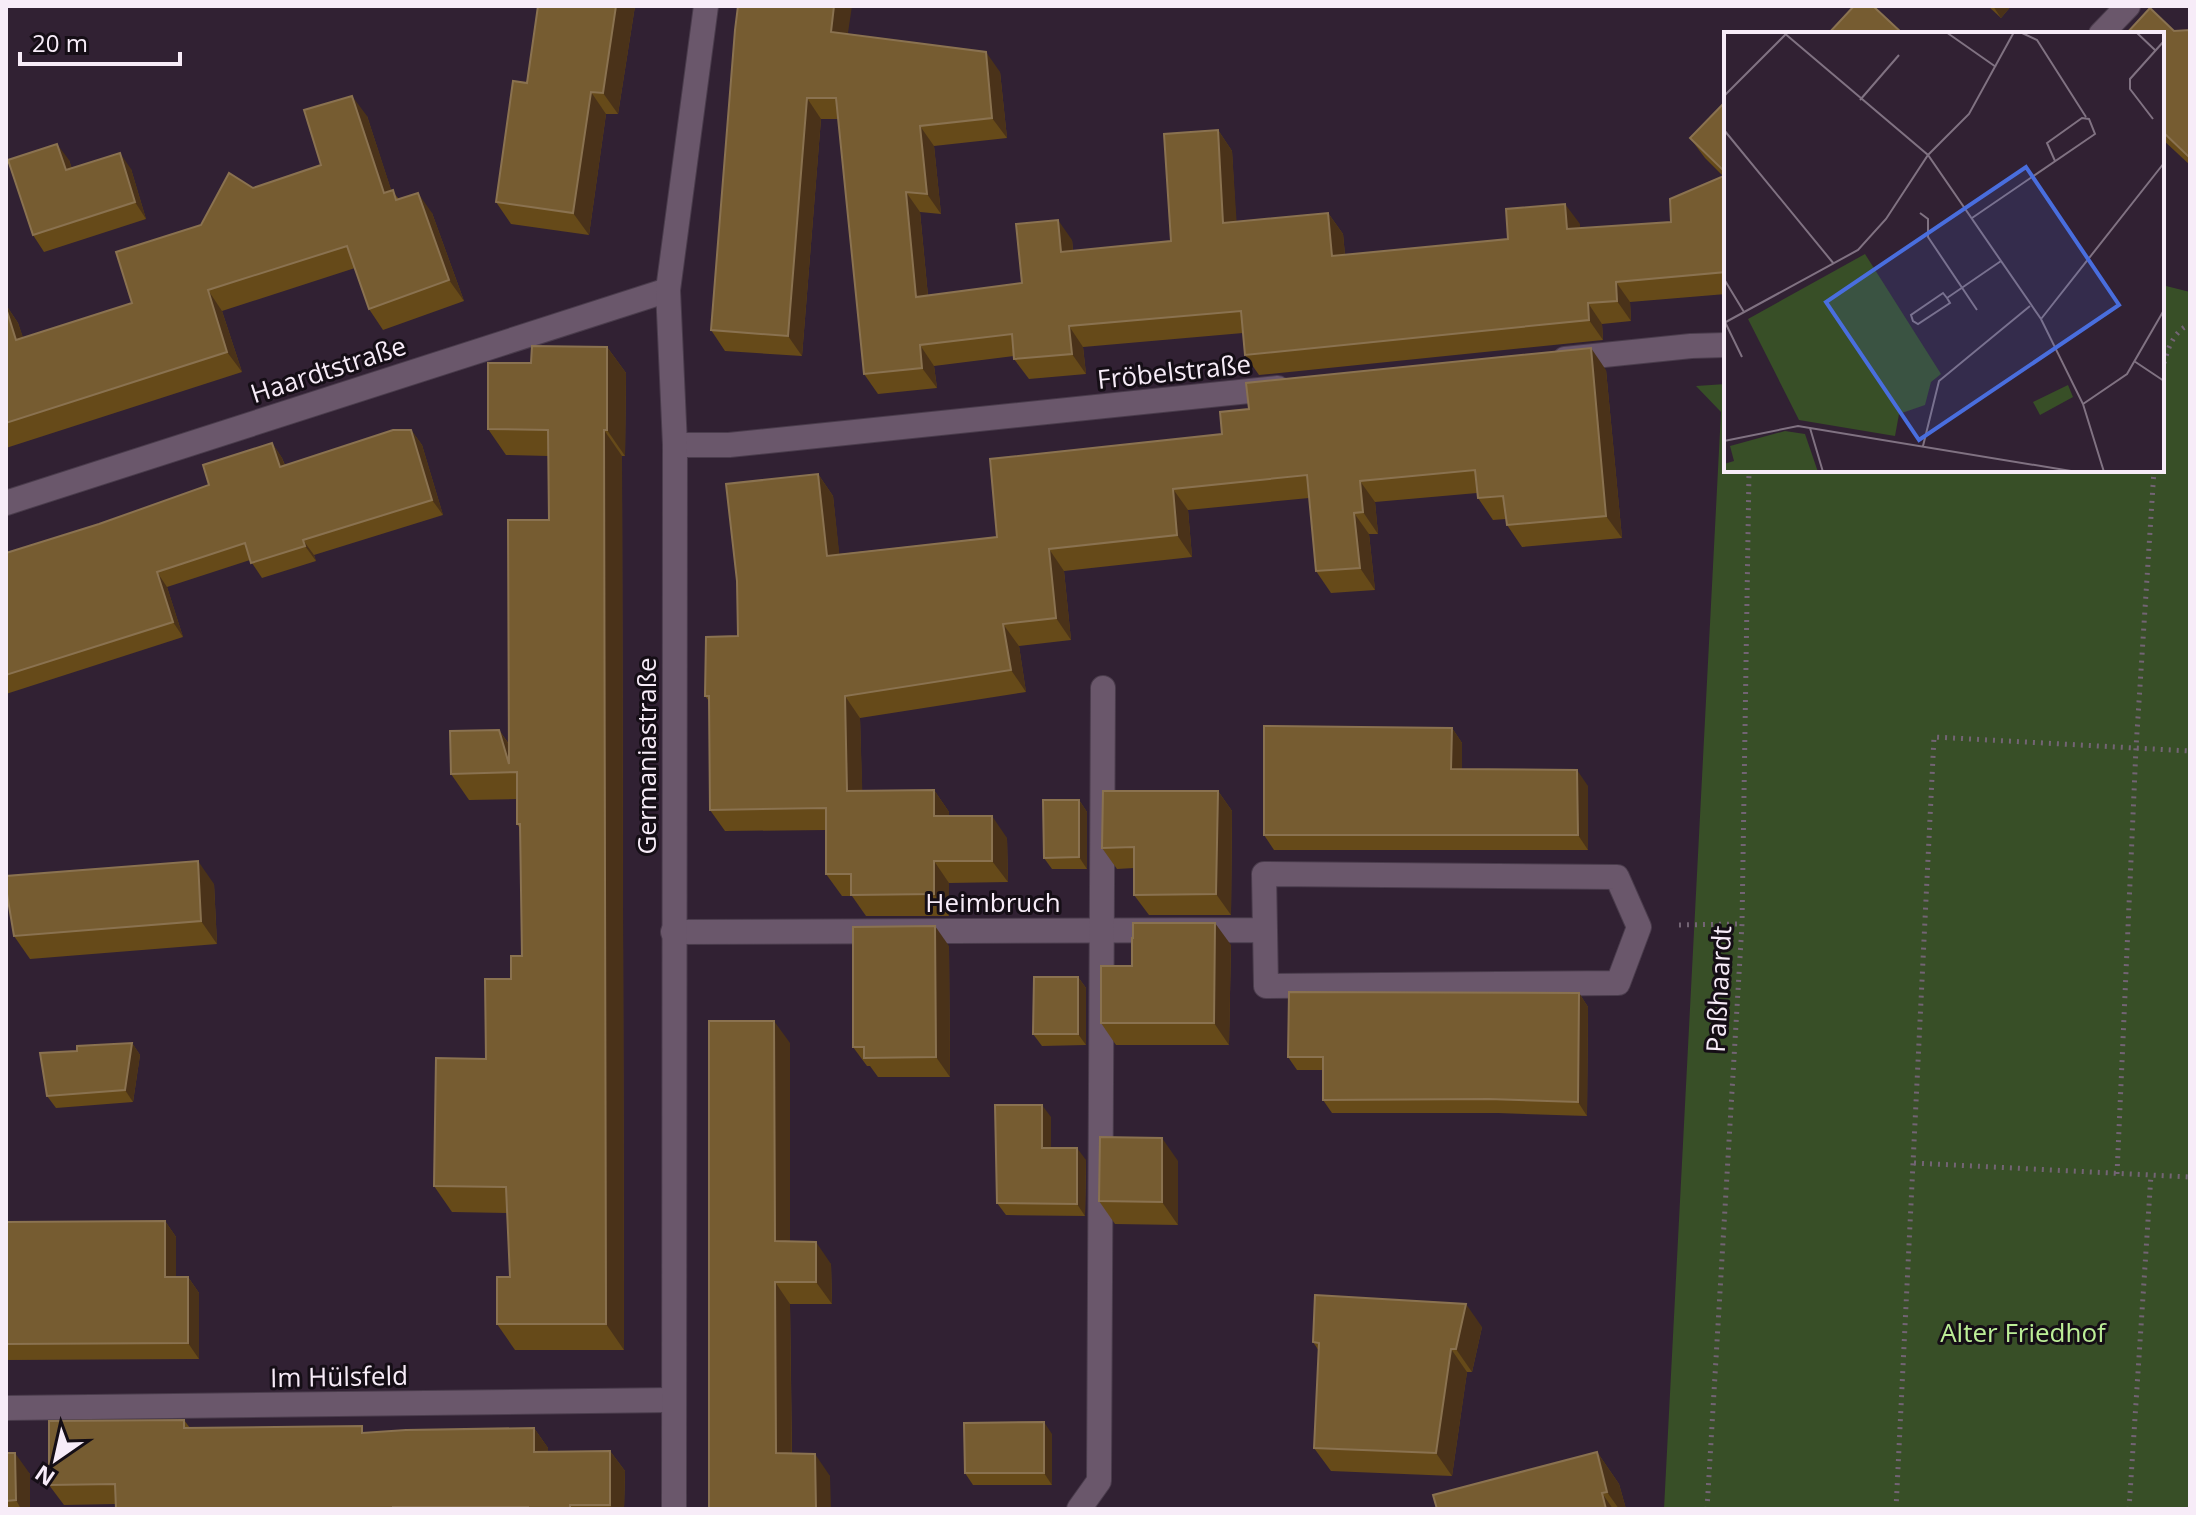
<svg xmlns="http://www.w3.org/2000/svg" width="2196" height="1515" font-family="'Open Sans',sans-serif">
  <rect width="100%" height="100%" fill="#312133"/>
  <polygon fill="#384f27" points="2162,285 2190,292 2190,1509 1664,1509 1721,412 1696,386 1726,384 1726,470 2162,470"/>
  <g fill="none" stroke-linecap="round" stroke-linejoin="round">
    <defs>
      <g id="minor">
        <polyline points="2101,34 2128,6"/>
        <polyline points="1565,359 1691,346 1726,345"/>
        <polyline points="675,445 729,445 1278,388"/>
        <polyline points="6,503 668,290"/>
        <polyline points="673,932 1265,930 1266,986 1618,983 1639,927 1617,877 1264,874 1265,930"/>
        <polyline points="6,1408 672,1400"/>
        <polyline points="674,1509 675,445 668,290 706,6"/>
        <polyline points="1079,1509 1099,1481 1103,688"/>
      </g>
    </defs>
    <use href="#minor" stroke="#4a3c4c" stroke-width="26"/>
    <g stroke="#736474" stroke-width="5" stroke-dasharray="2 6" stroke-linecap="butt">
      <path d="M2162 371C2167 352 2171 333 2190 324"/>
      <polyline points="1679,925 1742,924"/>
      <polyline points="1914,1163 2190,1177"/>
      <polyline points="2117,1174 2136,748 2154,470"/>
      <polyline points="1707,1509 1742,924 1749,470"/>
      <polyline points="1896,1509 1934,737 2190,751"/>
      <polyline points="2129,1509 2151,1175"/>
    </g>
    <use href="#minor" stroke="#6a576b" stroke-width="24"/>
  </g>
  <g fill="#664a19">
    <polygon points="538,6 635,6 618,114 606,114 589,235 511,224 496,202 527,83"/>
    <polygon points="738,6 1000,72 1007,138 934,146 941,214 920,212 928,296 1022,283 1072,240 1073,251 1171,241 1218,130 1232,151 1236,222 1328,213 1343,234 1345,255 1508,239 1580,224 1580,228 1671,222 1723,176 1705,158 1690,138 1726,101 1726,294 1630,302 1631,321 1602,324 1603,340 1259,375 1245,355 1243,333 1083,347 1086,374 1029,379 1014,359 1014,356 934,366 937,388 878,394 864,374 838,119 821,119 802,356 725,351 711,330"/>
    <polygon points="1988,6 2011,6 2001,18"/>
    <polygon points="2190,30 2190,165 2162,139 2162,34 2174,31"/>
    <polygon points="367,116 391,190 399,199 432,213 464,301 383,330 369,309 355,268 222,311 242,372 6,448 6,305 18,323 23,338 132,303 201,225 253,188 321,165"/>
    <polygon points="69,160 72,169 131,169 146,219 44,252 33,235"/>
    <polygon points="607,347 626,373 625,456 622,456 624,1350 515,1350 497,1324 510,1277 507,1213 452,1212 434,1186 486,1059 511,979 522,956 521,830 517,824 517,799 469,800 451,774 499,730 509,744 549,520 548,456 506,455 488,429 531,363"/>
    <polygon points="1606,370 1622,538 1522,547 1507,525 1506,519 1493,520 1478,498 1477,493 1375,502 1378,534 1369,534 1375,590 1331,593 1316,571 1309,498 1188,510 1192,557 1064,571 1071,640 1019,646 1026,692 860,718 862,790 934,790 949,812 949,816 1007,838 1008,882 949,883 949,916 866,916 852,896 842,896 826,874 826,830 725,831 710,810 709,701 705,696 738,636 818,474 833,496 839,554 997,537 1222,434"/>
    <polygon points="411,430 422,445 443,515 314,555 316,561 262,578 250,560 167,587 183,637 6,694 6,553 99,524 209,485 272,443 282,458 285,465"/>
    <polygon points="1452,728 1462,743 1462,770 1588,786 1588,850 1274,850 1264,835"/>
    <polygon points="1218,791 1232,811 1231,915 1149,915 1134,895 1134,868 1117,869 1102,848"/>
    <polygon points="1079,800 1087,812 1087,869 1052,869 1044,858"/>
    <polygon points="214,884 217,944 30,959 14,936"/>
    <polygon points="1231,945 1229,1045 1116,1045 1101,1023 1132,966"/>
    <polygon points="949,946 950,1077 878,1077 870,1066 867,1066 853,1047"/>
    <polygon points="1078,977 1086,988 1086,1045 1042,1046 1033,1034"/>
    <polygon points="1579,993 1588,1007 1587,1116 1498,1113 1332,1113 1323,1100 1323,1070 1297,1070 1288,1057"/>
    <polygon points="132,1043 140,1055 133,1102 56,1108 47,1096"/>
    <polygon points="790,1043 790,1242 831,1264 832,1304 790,1304 792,1453 830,1476 709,1509"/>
    <polygon points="1051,1117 1051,1148 1086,1160 1085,1216 1006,1215 997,1203"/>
    <polygon points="1178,1161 1178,1225 1115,1224 1099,1201"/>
    <polygon points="165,1221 176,1237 176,1277 188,1277 199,1293 199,1359 6,1360 6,1222"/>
    <polygon points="1482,1327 1472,1372 1467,1372 1452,1476 1331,1471 1314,1448 1319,1351 1313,1342"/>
    <polygon points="184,1420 190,1428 367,1433 534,1428 548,1448 548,1451 610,1451 625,1471 624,1509 116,1509 116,1504 64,1505 49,1485"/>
    <polygon points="1052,1434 1052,1485 973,1485 965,1473"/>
    <polygon points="1597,1452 1619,1484 1626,1509 1437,1509"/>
    <polygon points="6,1453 30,1474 30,1509 6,1509"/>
  </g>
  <g fill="#4a3219">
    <polygon points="616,6 635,6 618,114 603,93"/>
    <polygon points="834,6 852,6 845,53 831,32"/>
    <polygon points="1993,6 2011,6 2001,18"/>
    <polygon points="986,52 1000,72 1007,138 992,118"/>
    <polygon points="591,92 606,114 589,235 573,213"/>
    <polygon points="352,96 367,116 399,214 384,193"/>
    <polygon points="807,98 821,119 802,356 788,336"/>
    <polygon points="920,126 934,146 941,214 927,194"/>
    <polygon points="1218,130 1232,151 1238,243 1223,223"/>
    <polygon points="57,144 69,160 78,187 66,170"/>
    <polygon points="120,153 131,169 146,219 135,202"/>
    <polygon points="906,192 920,212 930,318 916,297"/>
    <polygon points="418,193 432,213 464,301 449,280"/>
    <polygon points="1565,204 1580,224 1581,249 1567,229"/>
    <polygon points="1328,213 1343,234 1347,276 1332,256"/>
    <polygon points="1058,220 1072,240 1075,272 1061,252"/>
    <polygon points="1616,282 1630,302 1631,321 1617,301"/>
    <polygon points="208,290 222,311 242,372 227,352"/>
    <polygon points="1588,303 1602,324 1603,340 1589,320"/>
    <polygon points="6,305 18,323 31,361 16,340"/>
    <polygon points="1069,326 1083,347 1086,374 1072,354"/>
    <polygon points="920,345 934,366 937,388 922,368"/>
    <polygon points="607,347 626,373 625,456 607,430"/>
    <polygon points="1591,348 1606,370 1622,538 1606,516"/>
    <polygon points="411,430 422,445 443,515 432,500"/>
    <polygon points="604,430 622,456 624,1350 606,1324"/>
    <polygon points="272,443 282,458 290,481 280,467"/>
    <polygon points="818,474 833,496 842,578 827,556"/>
    <polygon points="1360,481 1375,502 1378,534 1363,512"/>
    <polygon points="1173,489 1188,510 1192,557 1177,535"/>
    <polygon points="1354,513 1369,534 1375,590 1360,568"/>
    <polygon points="303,540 314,555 316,561 305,546"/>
    <polygon points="1049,549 1064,571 1071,640 1056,618"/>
    <polygon points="157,572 167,587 183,637 173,622"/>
    <polygon points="1003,624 1019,646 1026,692 1011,670"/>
    <polygon points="845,696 860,718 863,812 847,791"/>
    <polygon points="1452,728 1462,743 1462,784 1451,769"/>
    <polygon points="499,730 517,756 509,764"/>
    <polygon points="1577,770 1588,786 1588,850 1578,835"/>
    <polygon points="934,790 949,812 949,838 934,816"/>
    <polygon points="1218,791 1232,811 1231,915 1216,894"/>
    <polygon points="1079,800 1087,812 1087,869 1079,857"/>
    <polygon points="992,816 1007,838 1008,882 992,861"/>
    <polygon points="198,861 214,884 217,944 201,921"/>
    <polygon points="934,861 949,883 949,916 934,894"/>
    <polygon points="1215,923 1231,945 1229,1045 1214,1023"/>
    <polygon points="935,926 949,946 950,1077 936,1057"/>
    <polygon points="1078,977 1086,988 1086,1045 1078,1034"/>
    <polygon points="1579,993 1588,1007 1587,1116 1578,1102"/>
    <polygon points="774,1021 790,1043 790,1263 775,1241"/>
    <polygon points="132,1043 140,1055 133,1102 125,1090"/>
    <polygon points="1042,1105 1051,1117 1051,1160 1042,1148"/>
    <polygon points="1162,1138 1178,1161 1178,1225 1162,1202"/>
    <polygon points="1077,1148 1086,1160 1085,1216 1077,1204"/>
    <polygon points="165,1221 176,1237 176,1293 165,1277"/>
    <polygon points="816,1242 831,1264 832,1304 816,1282"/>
    <polygon points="188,1277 199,1293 199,1359 188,1343"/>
    <polygon points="775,1282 790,1304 792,1475 776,1453"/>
    <polygon points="1466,1304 1482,1327 1472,1372 1456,1349"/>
    <polygon points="1451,1349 1467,1372 1452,1476 1436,1453"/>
    <polygon points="1044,1422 1052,1434 1052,1485 1044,1473"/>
    <polygon points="534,1428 548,1448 548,1472 534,1452"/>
    <polygon points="610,1451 625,1471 624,1509 613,1509 610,1505"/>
    <polygon points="1597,1452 1619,1484 1626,1509 1619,1509 1607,1492"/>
    <polygon points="15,1453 30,1474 30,1509 21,1509 16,1500"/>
    <polygon points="815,1454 830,1476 831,1509 816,1509"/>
    <polygon points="1602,1493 1613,1509 1606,1509"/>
  </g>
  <g fill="#765c31" stroke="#8a7250" stroke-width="2">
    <polygon points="538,6 616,6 603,93 591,92 573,213 496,202 513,81 527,83"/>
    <polygon points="738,6 834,6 831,32 986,52 992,118 920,126 927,194 906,192 916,297 1022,283 1016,224 1058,220 1061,252 1171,241 1164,134 1218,130 1223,223 1328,213 1332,256 1508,239 1506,209 1565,204 1567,229 1671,222 1670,199 1726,175 1726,272 1616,282 1617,301 1588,303 1589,320 1245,355 1241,311 1069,326 1072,354 1014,359 1012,334 920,345 922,368 864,374 836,98 807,98 788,336 711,330 735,30"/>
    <polygon points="1854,6 1873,6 1903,34 1828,34"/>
    <polygon points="2150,8 2174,31 2190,30 2190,158 2162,131 2162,34 2126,34"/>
    <polygon points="352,96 384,193 393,190 396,200 418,193 449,280 369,309 347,246 208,290 227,352 6,423 6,308 16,340 132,303 116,252 201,225 229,173 253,188 321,165 304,110"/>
    <polygon points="1726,101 1726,173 1690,138"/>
    <polygon points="57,144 66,170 120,153 135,202 33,235 8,160"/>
    <polygon points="532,346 607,347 607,430 604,430 606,1324 497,1324 497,1277 510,1277 506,1187 434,1186 436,1058 486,1059 485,979 511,979 511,956 522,956 520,824 517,824 517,772 451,774 450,731 499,730 509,764 508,520 549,520 548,430 488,429 488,363 531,363"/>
    <polygon points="1591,348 1606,516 1507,525 1503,496 1478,498 1475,470 1360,481 1363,512 1354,513 1360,568 1316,571 1307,475 1173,489 1177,535 1049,549 1056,618 1003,624 1011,670 845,696 847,791 934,790 934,816 992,816 992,861 934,861 934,894 851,895 851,874 826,874 826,808 710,810 709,696 705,696 706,637 738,636 737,581 726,484 818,474 827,556 997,537 990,459 1222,434 1220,412 1249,409 1246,383"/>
    <polygon points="393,430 411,430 432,500 303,540 305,546 251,563 245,543 157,572 173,622 6,675 6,553 99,524 209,485 203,465 272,443 280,467"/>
    <polygon points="1264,726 1452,728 1451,769 1577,770 1578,835 1264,835"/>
    <polygon points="1103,791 1218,791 1216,894 1134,895 1134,847 1102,848"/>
    <polygon points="1043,800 1079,800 1079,857 1044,858"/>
    <polygon points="198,861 201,921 14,936 6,888 6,876"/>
    <polygon points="1133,923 1215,923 1214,1023 1101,1023 1101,966 1132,966 1132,938 1133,938"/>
    <polygon points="935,926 936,1057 864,1058 864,1047 853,1047 853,927"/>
    <polygon points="1034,977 1078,977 1078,1034 1033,1034"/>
    <polygon points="1289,992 1579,993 1578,1102 1489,1099 1323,1100 1323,1057 1288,1057"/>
    <polygon points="709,1021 774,1021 775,1241 816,1242 816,1282 775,1282 776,1453 815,1454 816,1509 709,1509"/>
    <polygon points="132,1043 125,1090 47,1096 40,1053 77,1051 77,1046"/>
    <polygon points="995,1105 1042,1105 1042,1148 1077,1148 1077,1204 997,1203"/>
    <polygon points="1100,1137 1162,1138 1162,1202 1099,1201"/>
    <polygon points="165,1221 165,1277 188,1277 188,1343 6,1344 6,1222"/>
    <polygon points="1315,1295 1466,1304 1456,1349 1451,1349 1436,1453 1314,1448 1319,1343 1313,1342"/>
    <polygon points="184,1420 184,1428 362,1426 362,1433 406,1430 534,1428 534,1452 610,1451 610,1505 570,1505 570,1509 528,1509 528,1507 393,1507 393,1509 116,1509 115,1484 49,1485 49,1421"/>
    <polygon points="1044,1422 1044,1473 965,1473 964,1423"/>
    <polygon points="1597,1452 1607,1492 1602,1493 1606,1509 1437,1509 1433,1495"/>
    <polygon points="6,1453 15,1453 16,1500 6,1501"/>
  </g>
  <g text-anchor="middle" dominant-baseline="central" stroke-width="6" stroke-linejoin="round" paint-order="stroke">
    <g font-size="26" fill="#f7ecf8" stroke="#150e16">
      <text transform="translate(328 369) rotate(-18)">Haardtstraße</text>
      <text transform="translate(1174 371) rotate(-6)">Fröbelstraße</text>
      <text transform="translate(646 756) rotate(-90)">Germaniastraße</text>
      <text x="993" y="902">Heimbruch</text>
      <text transform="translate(1718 989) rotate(-87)">Paßhaardt</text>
      <text transform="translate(339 1376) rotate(-1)">Im Hülsfeld</text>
    </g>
    <g font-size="26" fill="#bcee97" stroke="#150e16">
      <text x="2023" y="1332">Alter Friedhof</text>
    </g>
  </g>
  <g transform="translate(1724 32)">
    <rect width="440" height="440" fill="#312133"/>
    <path d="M141 222 217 342 207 350 201 373 175 382 171 404 75 388 24 287ZM344 353 349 365 316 383 309 370ZM61 399 81 402 94 440H0V432L10 429 6 414Z" fill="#384f27"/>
    <path fill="none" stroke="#807282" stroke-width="2" d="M59 0 204 123 317 287 359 372 380 440M222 0 272 35M296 0 313 8 362 85M412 0 432 19M0 64 63 1M136 68 175 23M429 87 406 57V47L440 9M0 98 110 232M196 181 204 187V205L253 278M248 186 371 102 365 87 358 86 323 111 331 129M0 247 20 280M223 266 226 271 194 292 189 289 187 283 219 261 223 266 277 229M317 287 440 131M1 290 18 325M0 291 134 218 162 187 204 123 245 82 290 0M410 329 440 349M359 372 403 342 440 278M86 396 99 440M0 409 74 394 353 440M199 414 215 349 306 274"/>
    <path fill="#496ede" fill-opacity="0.15" stroke="#496ede" stroke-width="4" d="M302 135 395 273 195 408 102 270Z"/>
    <rect width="440" height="440" fill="none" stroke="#f7ecf8" stroke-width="4"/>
  </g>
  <rect width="2196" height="1515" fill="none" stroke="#f7ecf8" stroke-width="16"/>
  <g transform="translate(56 1459) rotate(214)" stroke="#150e16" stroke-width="6" paint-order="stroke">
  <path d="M0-6L14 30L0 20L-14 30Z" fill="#f7ecf8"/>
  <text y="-12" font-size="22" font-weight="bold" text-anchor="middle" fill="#f7ecf8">N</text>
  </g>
  <path d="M20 52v12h160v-12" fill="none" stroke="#f7ecf8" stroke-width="4"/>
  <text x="32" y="52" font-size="24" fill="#f7ecf8" stroke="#150e16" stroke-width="6" paint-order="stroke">20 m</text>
</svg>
